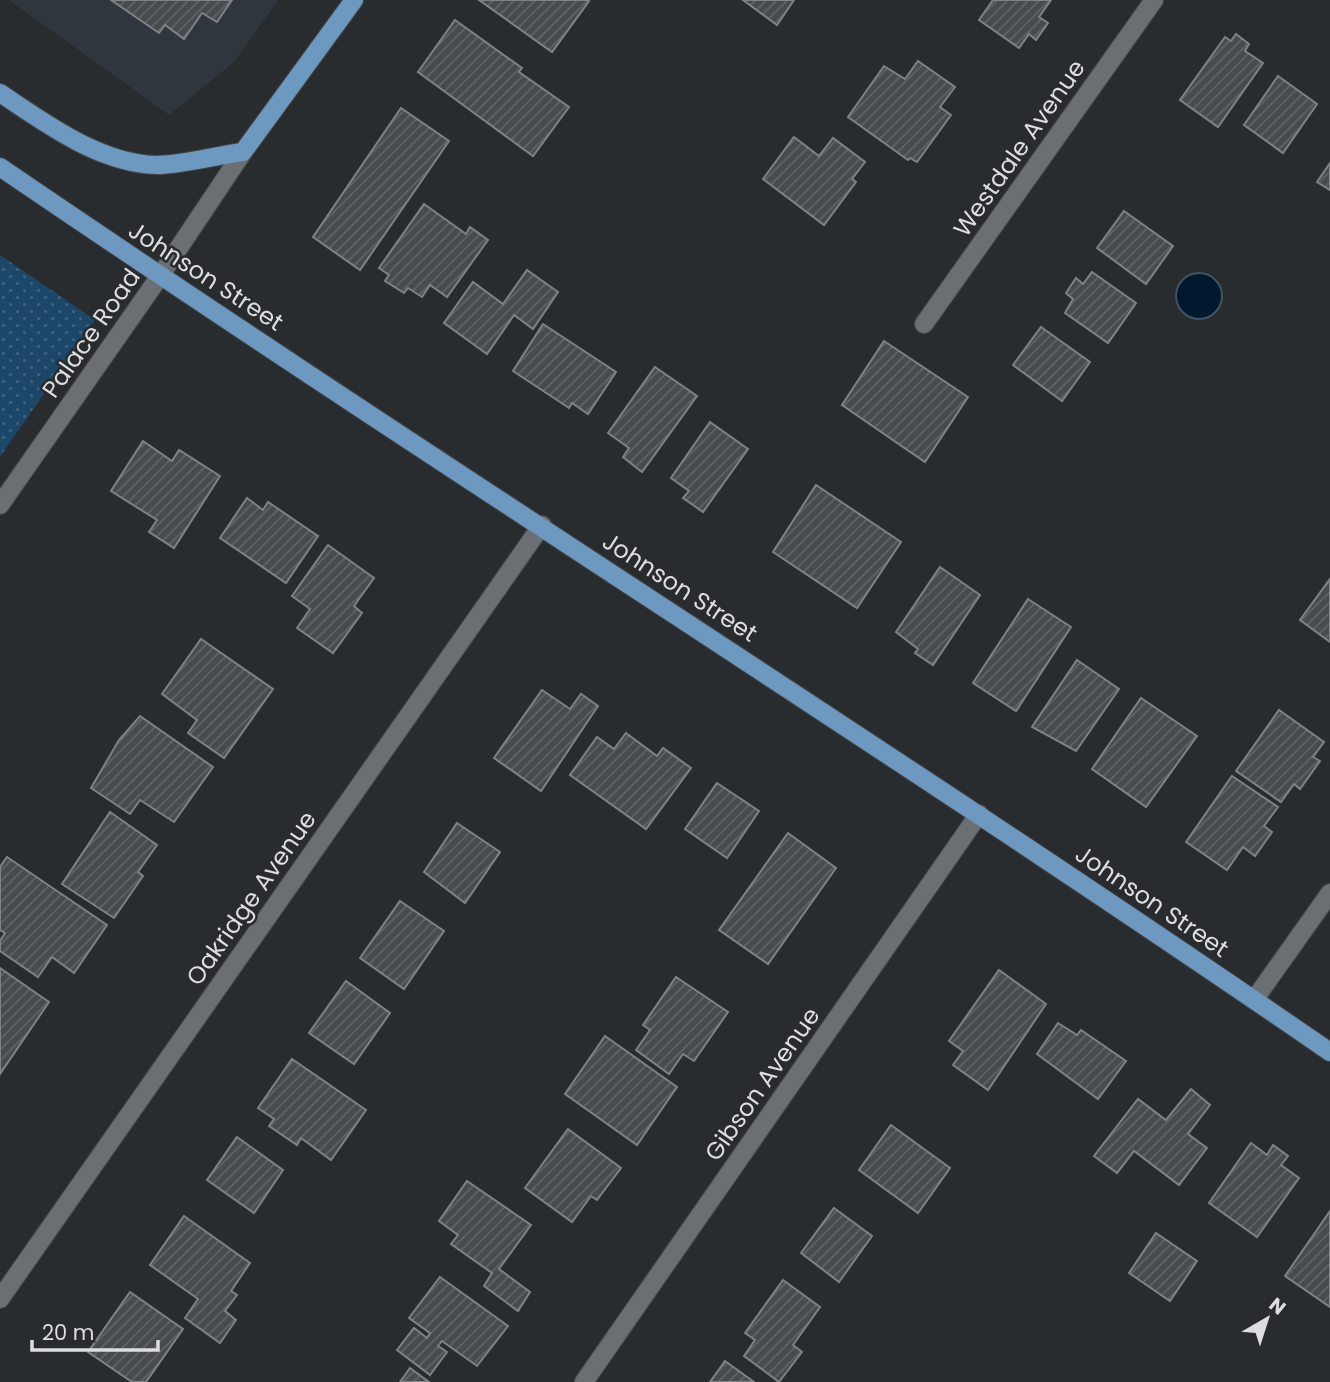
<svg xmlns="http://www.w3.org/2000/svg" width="1330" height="1382" font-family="Poppins,sans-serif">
  <defs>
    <pattern id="grass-dots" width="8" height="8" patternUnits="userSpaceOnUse" patternTransform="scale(1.75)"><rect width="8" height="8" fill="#1d4769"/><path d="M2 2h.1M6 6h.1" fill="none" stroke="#3d617e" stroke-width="1.8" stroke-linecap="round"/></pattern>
    <pattern id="building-hatch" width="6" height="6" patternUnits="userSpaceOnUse" patternTransform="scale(1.75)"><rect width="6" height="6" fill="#474b4e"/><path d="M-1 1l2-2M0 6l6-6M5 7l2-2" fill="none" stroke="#616467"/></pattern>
  </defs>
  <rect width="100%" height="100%" fill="#292c2f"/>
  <polygon fill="#2f363e" points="9,0 278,0 234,62 169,115"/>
  <polygon fill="url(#grass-dots)" points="0,255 95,320 0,457"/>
  <circle fill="#00192e" stroke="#425463" stroke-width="2" cx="1199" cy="296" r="23"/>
  <g fill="url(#building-hatch)" stroke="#7e8286" stroke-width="2">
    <polygon points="111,0 232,0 217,22 202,13 184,39 165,25 159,33"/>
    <polygon points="479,0 587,0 589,1 552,52"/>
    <polygon points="743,0 794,0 777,25"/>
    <polygon points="993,0 1051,0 1039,17 1048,23 1036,40 1029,34 1019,48 979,20"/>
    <polygon points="455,20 522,68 519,72 569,107 533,156 418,72"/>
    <polygon points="1236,34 1249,44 1245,51 1263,63 1218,127 1180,100 1225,37 1231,41"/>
    <polygon points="918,61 955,87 940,107 951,115 917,162 910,158 908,160 848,117 884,66 905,79"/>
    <polygon points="1278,76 1317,104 1283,153 1244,125"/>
    <polygon points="401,108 449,141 360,270 313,237"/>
    <polygon points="794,137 819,156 833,138 865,162 852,179 856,182 824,225 763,179"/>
    <polygon points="1330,163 1330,190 1317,182"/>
    <polygon points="424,204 466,234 470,227 488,240 447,297 430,285 422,297 408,288 404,293 385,281 389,275 379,268"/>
    <polygon points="1124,211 1173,246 1146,284 1097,248"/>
    <polygon points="527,270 558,292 533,329 514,315 487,354 444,323 473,282 503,304"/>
    <polygon points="1092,272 1136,303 1108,343 1065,313 1073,299 1066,293 1076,278 1083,284"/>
    <polygon points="543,324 616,372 588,414 572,403 569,408 566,406 513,371"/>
    <polygon points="1041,327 1090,362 1062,401 1013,365"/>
    <polygon points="884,341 968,397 925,462 842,405"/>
    <polygon points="655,367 697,396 642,472 623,457 629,448 608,433"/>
    <polygon points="710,422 748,449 703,512 683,498 689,491 671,478"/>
    <polygon points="143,441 172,461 179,450 220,476 174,548 149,532 157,520 111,491"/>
    <polygon points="816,485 901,542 857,608 773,552"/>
    <polygon points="247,498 263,510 268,502 318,536 286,583 220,538"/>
    <polygon points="328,545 374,578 354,606 362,613 333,653 297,628 310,609 292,596"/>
    <polygon points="940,567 980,595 933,665 915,653 918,649 896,632"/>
    <polygon points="1330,579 1330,642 1300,620"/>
    <polygon points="1028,599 1071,627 1016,711 973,683"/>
    <polygon points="201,639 273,689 224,758 188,733 197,720 162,694"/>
    <polygon points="1077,660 1119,689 1076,751 1032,727"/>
    <polygon points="542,690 570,709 581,694 598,706 541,791 494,758"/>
    <polygon points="1141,698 1197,736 1146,807 1092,769"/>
    <polygon points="1279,710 1324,742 1313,757 1320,761 1300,789 1294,784 1281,802 1236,771"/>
    <polygon points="140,716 213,767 174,822 140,800 130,814 91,788 119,740"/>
    <polygon points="626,733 657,756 663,748 691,768 646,829 570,775 597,737 614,749"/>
    <polygon points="1232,776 1278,807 1264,826 1272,832 1255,856 1243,847 1227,870 1186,842"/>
    <polygon points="717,783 759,811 727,858 685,829"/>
    <polygon points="110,812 157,845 138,872 143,876 114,918 62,884"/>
    <polygon points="457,823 500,852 465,903 424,872"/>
    <polygon points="788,833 836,868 768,964 719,930"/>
    <polygon points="7,857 107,925 74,973 52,957 38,977 0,951 0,941 5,933 0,930 0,867"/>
    <polygon points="400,901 444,931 404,989 360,958"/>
    <polygon points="0,968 49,1002 0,1074"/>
    <polygon points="999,970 1046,1004 988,1090 953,1065 963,1051 949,1041"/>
    <polygon points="676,977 728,1012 694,1061 683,1054 669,1074 636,1050 650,1030 643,1025"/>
    <polygon points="346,981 390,1013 354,1064 309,1033"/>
    <polygon points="1058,1023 1077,1035 1081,1030 1126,1061 1098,1099 1037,1054"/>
    <polygon points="605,1036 677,1087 637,1145 565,1094"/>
    <polygon points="292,1059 366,1110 331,1160 301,1138 297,1145 269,1126 274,1119 258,1108"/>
    <polygon points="1191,1089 1210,1105 1188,1134 1207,1148 1179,1185 1134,1151 1117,1173 1094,1156 1138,1099 1166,1120"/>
    <polygon points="891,1125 950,1168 918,1213 859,1170"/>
    <polygon points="568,1129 621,1168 597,1200 591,1196 572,1222 525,1188"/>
    <polygon points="237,1137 283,1170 254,1213 207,1180"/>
    <polygon points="1251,1143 1267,1155 1273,1145 1288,1156 1281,1165 1299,1178 1257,1237 1209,1203"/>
    <polygon points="467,1181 531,1225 499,1269 530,1292 518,1311 484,1286 492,1273 451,1244 458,1235 439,1221"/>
    <polygon points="834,1208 872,1236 839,1282 801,1253"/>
    <polygon points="1330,1211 1330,1307 1285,1276"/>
    <polygon points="184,1216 250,1263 231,1291 237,1295 225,1311 236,1320 220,1343 185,1318 198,1299 150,1265"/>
    <polygon points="1156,1233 1197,1261 1170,1301 1129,1273"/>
    <polygon points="440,1277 508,1326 477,1366 442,1341 438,1346 447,1352 430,1375 397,1350 414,1328 427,1338 430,1333 409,1318"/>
    <polygon points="783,1280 820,1307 793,1345 802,1352 779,1382 744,1356 755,1340 745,1333"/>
    <polygon points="130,1292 183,1329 146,1382 132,1382 88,1352"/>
    <polygon points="725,1361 754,1382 710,1382"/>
    <polygon points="410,1368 429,1382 400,1382"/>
  </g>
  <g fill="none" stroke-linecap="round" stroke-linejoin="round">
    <defs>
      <polyline id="service" points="0,505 160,276"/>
      <g id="minor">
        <polyline points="924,324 1154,0"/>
        <polyline points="1254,1000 1330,893"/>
        <polyline points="0,1299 542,525"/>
        <polyline points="584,1382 979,814"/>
      </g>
      <polyline id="tertiary" points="160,276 243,152"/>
      <g id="primary">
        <path d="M0 93C45 123 100 164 157 165 181 165 218 155 243 152L354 0"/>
        <path d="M0 167C440 467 891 750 1330 1052"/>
      </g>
    </defs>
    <use href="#service" stroke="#46494b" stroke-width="20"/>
    <use href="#minor" stroke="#46494b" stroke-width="20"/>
    <use href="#tertiary" stroke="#46494b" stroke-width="20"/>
    <use href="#primary" stroke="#46494b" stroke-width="20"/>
    <use href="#service" stroke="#6b6f73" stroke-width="18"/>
    <use href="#minor" stroke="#6b6f73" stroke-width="18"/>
    <use href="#tertiary" stroke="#6b6f73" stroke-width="18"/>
    <use href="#primary" stroke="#6d99c0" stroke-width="18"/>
  </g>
  <g text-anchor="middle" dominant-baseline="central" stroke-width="5" stroke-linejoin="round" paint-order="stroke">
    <g font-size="24" fill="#dcdee0" stroke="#292c2f">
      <text transform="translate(1019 148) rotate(-55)">Westdale Avenue</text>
      <text transform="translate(206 276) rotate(33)">Johnson Street</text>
      <text transform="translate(91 333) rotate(-55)">Palace Road</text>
      <text transform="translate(680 587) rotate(33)">Johnson Street</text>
      <text transform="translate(251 898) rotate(-55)">Oakridge Avenue</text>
      <text transform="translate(1152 901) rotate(34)">Johnson Street</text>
      <text transform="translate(762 1084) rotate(-55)">Gibson Avenue</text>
    </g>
  </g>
  <g transform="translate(1267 1319) rotate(39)" stroke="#292c2f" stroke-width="5" paint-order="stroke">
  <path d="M0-5L12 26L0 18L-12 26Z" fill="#dcdee0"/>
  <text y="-10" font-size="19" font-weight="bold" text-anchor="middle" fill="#dcdee0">N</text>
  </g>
  <path d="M32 1340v10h126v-10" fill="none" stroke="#dcdee0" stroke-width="3.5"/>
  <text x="42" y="1340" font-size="21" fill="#dcdee0" stroke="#292c2f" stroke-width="5" paint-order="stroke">20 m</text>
</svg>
